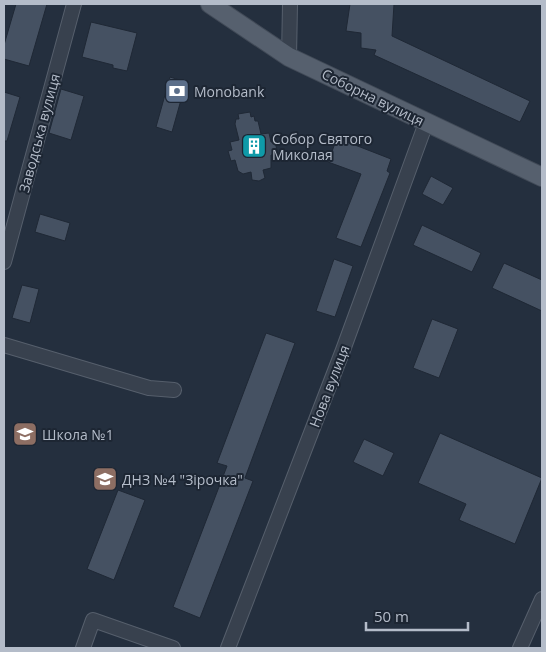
<svg xmlns="http://www.w3.org/2000/svg" width="546" height="652" font-family="'Open Sans',sans-serif">
  <rect width="100%" height="100%" fill="#242f3e"/>
  <g fill="#455162" stroke="#1f2835">
    <polygon points="16,4 47,4 29,66 4,59 4,45"/>
    <polygon points="350,4 394,4 392,36 530,101 520,122 374,55 376,50 361,48 361,33 346,31"/>
    <polygon points="91,22 137,33 127,71 113,68 113,65 82,57"/>
    <polygon points="170,77 186,82 172,132 156,127"/>
    <polygon points="61,89 84,96 71,140 49,133"/>
    <polygon points="4,92 20,97 7,141 4,141"/>
    <polygon points="250,112 251,117 254,116 255,121 258,121 261,134 269,133 271,142 275,142 278,154 271,155 271,168 263,170 265,178 259,181 252,180 251,172 243,174 238,171 235,160 231,161 228,151 232,150 230,142 239,140 235,124 236,119 239,119 238,114"/>
    <polygon points="337,138 391,159 387,171 390,173 361,247 336,238 361,174 328,162"/>
    <polygon points="431,176 453,188 443,205 422,194"/>
    <polygon points="40,214 70,223 65,241 35,232"/>
    <polygon points="422,225 481,253 472,272 413,245"/>
    <polygon points="334,259 353,266 335,317 316,311"/>
    <polygon points="504,263 542,280 542,311 492,288"/>
    <polygon points="22,285 39,289 30,323 12,318"/>
    <polygon points="432,319 458,329 439,378 413,368"/>
    <polygon points="266,333 295,343 245,478 253,481 200,618 173,607 227,466 217,463"/>
    <polygon points="440,433 542,478 515,544 459,520 466,504 418,483"/>
    <polygon points="364,439 394,453 383,476 353,462"/>
    <polygon points="118,490 145,500 114,580 87,569"/>
  </g>
  <g fill="none" stroke-linecap="round" stroke-linejoin="round">
    <defs>
      <g id="minor">
        <polyline points="289,57 290,4"/>
        <polyline points="4,262 74,4"/>
        <polyline points="4,345 149,388 174,390"/>
        <polyline points="83,648 93,620 173,648"/>
        <polyline points="228,648 343,350 426,123"/>
        <polyline points="520,648 542,599"/>
      </g>
      <polyline id="major" points="210,4 289,57 542,177"/>
    </defs>
    <use href="#minor" stroke="#565f6c" stroke-width="16"/>
    <use href="#major" stroke="#414a57" stroke-width="20"/>
    <use href="#minor" stroke="#38414e" stroke-width="14"/>
    <use href="#major" stroke="#56606e" stroke-width="18"/>
  </g>
  <defs>
    <symbol id="bank-square" viewBox="-11 -11 22 22"><rect x="-9" y="-9" width="18" height="18" rx="4" fill="#5c6f8a" stroke="#1d2633"/><path d="M-6-4H6V4H-6ZM0-2.3a2.3 2.3 0 1 0 0 4.6a2.3 2.3 0 1 0 0-4.6Z" fill="#fff"/></symbol>
    <symbol id="building-square" viewBox="-11 -11 22 22"><rect x="-9" y="-9" width="18" height="18" rx="4" fill="#0f9aa8" stroke="#1d2633"/><path d="M-4-6H4V6H1V3H-1V6H-4ZM-2.5-4.3h1.7v1.8h-1.7ZM.8-4.3h1.7v1.8H.8ZM-2.5-1h1.7V.8h-1.7ZM.8-1h1.7V.8H.8Z" fill="#fff"/></symbol>
    <symbol id="school-square" viewBox="-11 -11 22 22"><rect x="-9" y="-9" width="18" height="18" rx="4" fill="#8d6e63" stroke="#1d2633"/><path d="M0-5L7-2L0 1L-7-2ZM-4 1L0 2.5L4 1V4Q0 6-4 4Z" fill="#fff"/></symbol>
  </defs>
  <g fill-rule="evenodd">
    <use href="#bank-square" x="163" y="77" width="28" height="28"/>
    <use href="#building-square" x="240" y="132" width="28" height="28"/>
    <use href="#school-square" x="11" y="420" width="28" height="28"/>
    <use href="#school-square" x="91" y="465" width="28" height="28"/>
  </g>
  <g text-anchor="middle" dominant-baseline="central" stroke-width="4" stroke-linejoin="round" paint-order="stroke">
    <g font-size="14" fill="#b4bcc9" stroke="#1d2633" text-anchor="start">
      <text x="194" y="91">Monobank</text>
      <text x="272" y="138">Собор Святого<tspan x="272" dy="16">Миколая</tspan></text>
      <text x="42" y="434">Школа №1</text>
      <text x="122" y="479">ДНЗ №4 "Зірочка"</text>
    </g>
    <g font-size="14" fill="#b4bcc9" stroke="#1d2633">
      <text transform="translate(373 97) rotate(26)">Соборна вулиця</text>
      <text transform="translate(39 133) rotate(-75)">Заводська вулиця</text>
      <text transform="translate(329 386) rotate(-69)">Нова вулиця</text>
    </g>
  </g>
  <rect width="546" height="652" fill="none" stroke="#b4bcc9" stroke-width="10"/>
  <path d="M366 622v8h102v-8" fill="none" stroke="#b4bcc9" stroke-width="2.5"/>
  <text x="374" y="622" font-size="15" fill="#b4bcc9" stroke="#1d2633" stroke-width="4" paint-order="stroke">50 m</text>
</svg>
